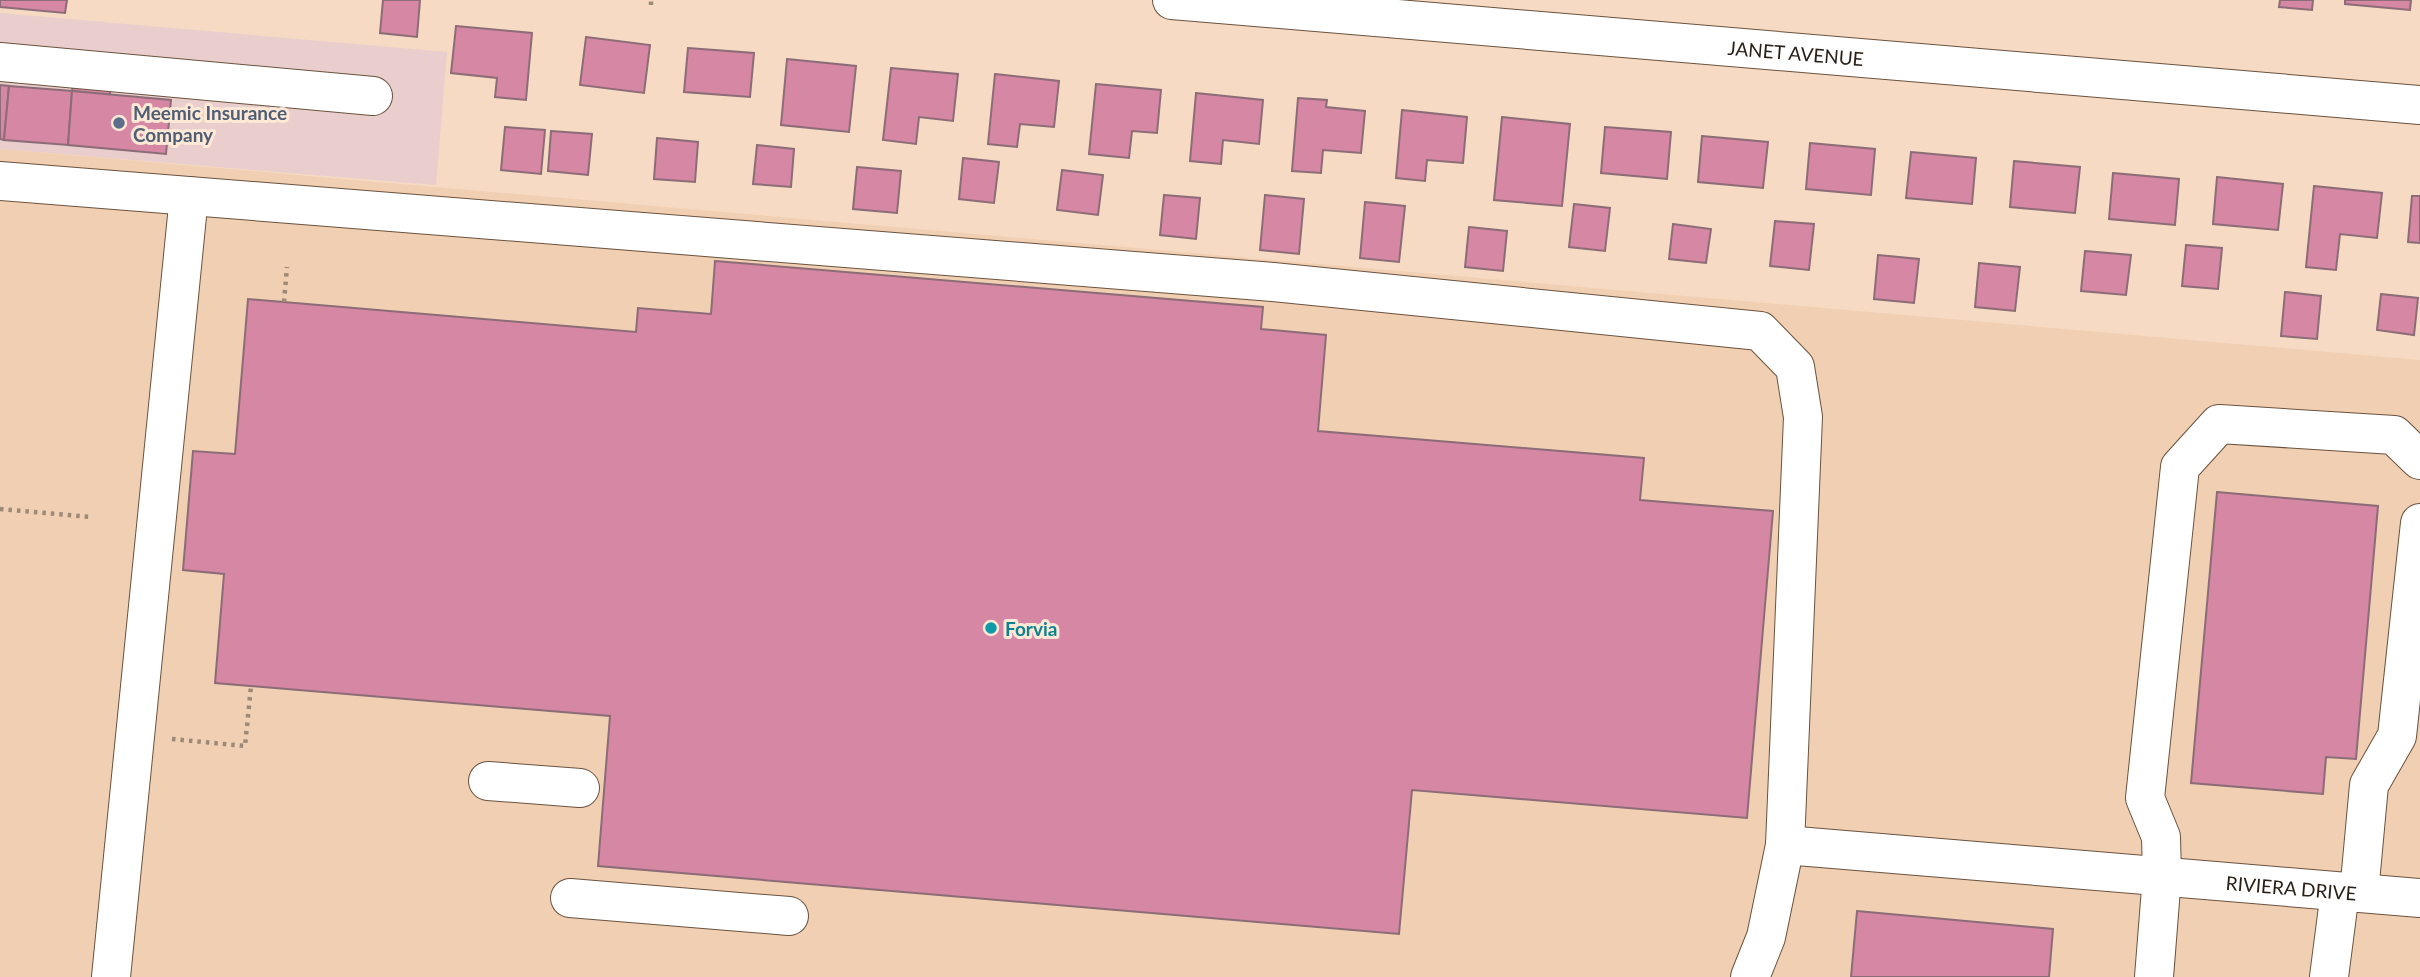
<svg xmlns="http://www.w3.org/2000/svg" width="2420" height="977" font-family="Lato,sans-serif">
  <rect width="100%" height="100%" fill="#f6dac3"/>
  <polygon fill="#e9cecd" points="0,13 447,52 436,185 0,149"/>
  <polygon fill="#f1cfb3" points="0,149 2420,360 2420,977 0,977"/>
  <g fill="#d587a4" stroke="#8c6c77" stroke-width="2">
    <polygon points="0,0 67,0 65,13 0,7"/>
    <polygon points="383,0 420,0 417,37 380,33"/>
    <polygon points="2280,0 2313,0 2312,10 2279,7"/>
    <polygon points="2345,0 2411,0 2410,10 2345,4"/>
    <polygon points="456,26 532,33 526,100 495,97 497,78 451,73"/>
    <polygon points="586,37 650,45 644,93 580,85"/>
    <polygon points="688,48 754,53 750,97 684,92"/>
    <polygon points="787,59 856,66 849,132 781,125"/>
    <polygon points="891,68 958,74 953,121 919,117 916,144 883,140"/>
    <polygon points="995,74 1059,81 1054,127 1020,124 1017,147 988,144"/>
    <polygon points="73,84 110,87 110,95 72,91"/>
    <polygon points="1096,84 1161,90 1157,133 1132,131 1129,158 1089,154"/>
    <polygon points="0,85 9,86 4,140 0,139"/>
    <polygon points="9,86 72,91 68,145 4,140"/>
    <polygon points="72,91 171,100 166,154 68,145"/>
    <polygon points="1196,93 1263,100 1259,144 1223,140 1221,164 1190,161"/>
    <polygon points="1298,98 1327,100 1326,107 1365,111 1361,153 1323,150 1321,173 1292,171"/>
    <polygon points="1402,110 1467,117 1463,163 1427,160 1425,181 1396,178"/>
    <polygon points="1502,117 1570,124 1562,206 1494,200"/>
    <polygon points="505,127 545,130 541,174 501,170"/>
    <polygon points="1605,127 1671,132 1667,179 1601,173"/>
    <polygon points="551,131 592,134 588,175 548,171"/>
    <polygon points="1702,136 1768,142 1763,188 1698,182"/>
    <polygon points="657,138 698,142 695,182 654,179"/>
    <polygon points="1810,143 1875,149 1871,195 1806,189"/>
    <polygon points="757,145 794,149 791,187 753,184"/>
    <polygon points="1911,152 1976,158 1972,204 1906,198"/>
    <polygon points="963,158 999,162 994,203 959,199"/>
    <polygon points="2014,161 2080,167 2075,213 2010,207"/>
    <polygon points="857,167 901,171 897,213 853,209"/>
    <polygon points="1062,170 1103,175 1098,215 1057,210"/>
    <polygon points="2113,173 2179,179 2175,225 2109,219"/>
    <polygon points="2217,177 2283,184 2278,230 2213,224"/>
    <polygon points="2314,186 2382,193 2377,238 2340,234 2336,270 2306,267"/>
    <polygon points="1164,195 1200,198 1196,239 1160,235"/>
    <polygon points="1265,195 1304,199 1299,254 1260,250"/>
    <polygon points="2412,196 2420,196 2420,243 2408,242"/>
    <polygon points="1365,202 1405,206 1399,262 1360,258"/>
    <polygon points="1574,204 1610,208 1605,251 1569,247"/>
    <polygon points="1775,221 1814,224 1809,270 1770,266"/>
    <polygon points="1673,224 1711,229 1706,263 1669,259"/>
    <polygon points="1469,227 1507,231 1503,271 1465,267"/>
    <polygon points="2186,245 2222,248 2218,289 2182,286"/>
    <polygon points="2085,251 2131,255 2126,295 2081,291"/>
    <polygon points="1878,255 1919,259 1914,303 1874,299"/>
    <polygon points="715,261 1263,307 1261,329 1326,335 1318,431 1644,458 1640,500 1773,511 1747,818 1412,790 1399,934 598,866 610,716 215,683 224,574 183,570 193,451 235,454 248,299 636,332 638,308 711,314"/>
    <polygon points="1979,263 2020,267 2015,311 1975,307"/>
    <polygon points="2285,292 2321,296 2317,339 2281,336"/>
    <polygon points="2381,294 2418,298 2414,335 2377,330"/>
    <polygon points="2217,492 2378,506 2356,759 2326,757 2323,794 2191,783"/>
    <polygon points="1857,911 2053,929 2049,977 1851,977"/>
  </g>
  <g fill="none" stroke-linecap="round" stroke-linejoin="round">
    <defs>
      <g id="minor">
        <path id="s1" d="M1172 0 2420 105"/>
        <polyline points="0,62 373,96"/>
        <polyline points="0,181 1273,282 1760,331 1795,367 1803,417 1785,845 1766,937 1750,977"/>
        <polyline points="488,781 580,788"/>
        <path id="s2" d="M1785 845 2420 898"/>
        <polyline points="2359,893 2369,785 2397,736 2420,523"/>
        <polyline points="570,898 789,916"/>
        <polyline points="111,977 189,196"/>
        <polyline points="2154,977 2162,876 2161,837 2145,798 2180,467 2219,424 2394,435 2420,460"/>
        <polyline points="2329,977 2340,892"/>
      </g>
    </defs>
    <use href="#minor" stroke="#6a523e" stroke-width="40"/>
    <g stroke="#9d8978" stroke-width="4.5" stroke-dasharray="3.5 5" stroke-linecap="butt">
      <polyline points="651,5 651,0"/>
      <polyline points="284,302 287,267"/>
      <polyline points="0,509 90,517"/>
      <polyline points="172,739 245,746 251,686"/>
    </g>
    <use href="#minor" stroke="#fff" stroke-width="38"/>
  </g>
  <circle fill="#5c6f8a" stroke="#ffe8d6" stroke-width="2.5" cx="119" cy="123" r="7"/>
  <circle fill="#0f9aa8" stroke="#ffe8d6" stroke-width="2.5" cx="991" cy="628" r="7"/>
  <g text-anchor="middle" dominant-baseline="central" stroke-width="6" stroke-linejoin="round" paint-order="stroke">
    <g font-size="19" fill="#2a2017" stroke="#ffe8d6">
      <text stroke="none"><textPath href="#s1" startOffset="626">JANET AVENUE</textPath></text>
      <text stroke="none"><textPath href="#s2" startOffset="508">RIVIERA DRIVE</textPath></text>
    </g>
    <g font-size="19" font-weight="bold" fill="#4e5e75" stroke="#ffe8d6" text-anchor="start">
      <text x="133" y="112">Meemic Insurance<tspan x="133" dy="22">Company</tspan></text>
    </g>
    <g font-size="19" font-weight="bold" fill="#0d838f" stroke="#ffe8d6" text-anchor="start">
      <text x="1005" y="628">Forvia</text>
    </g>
  </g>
</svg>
